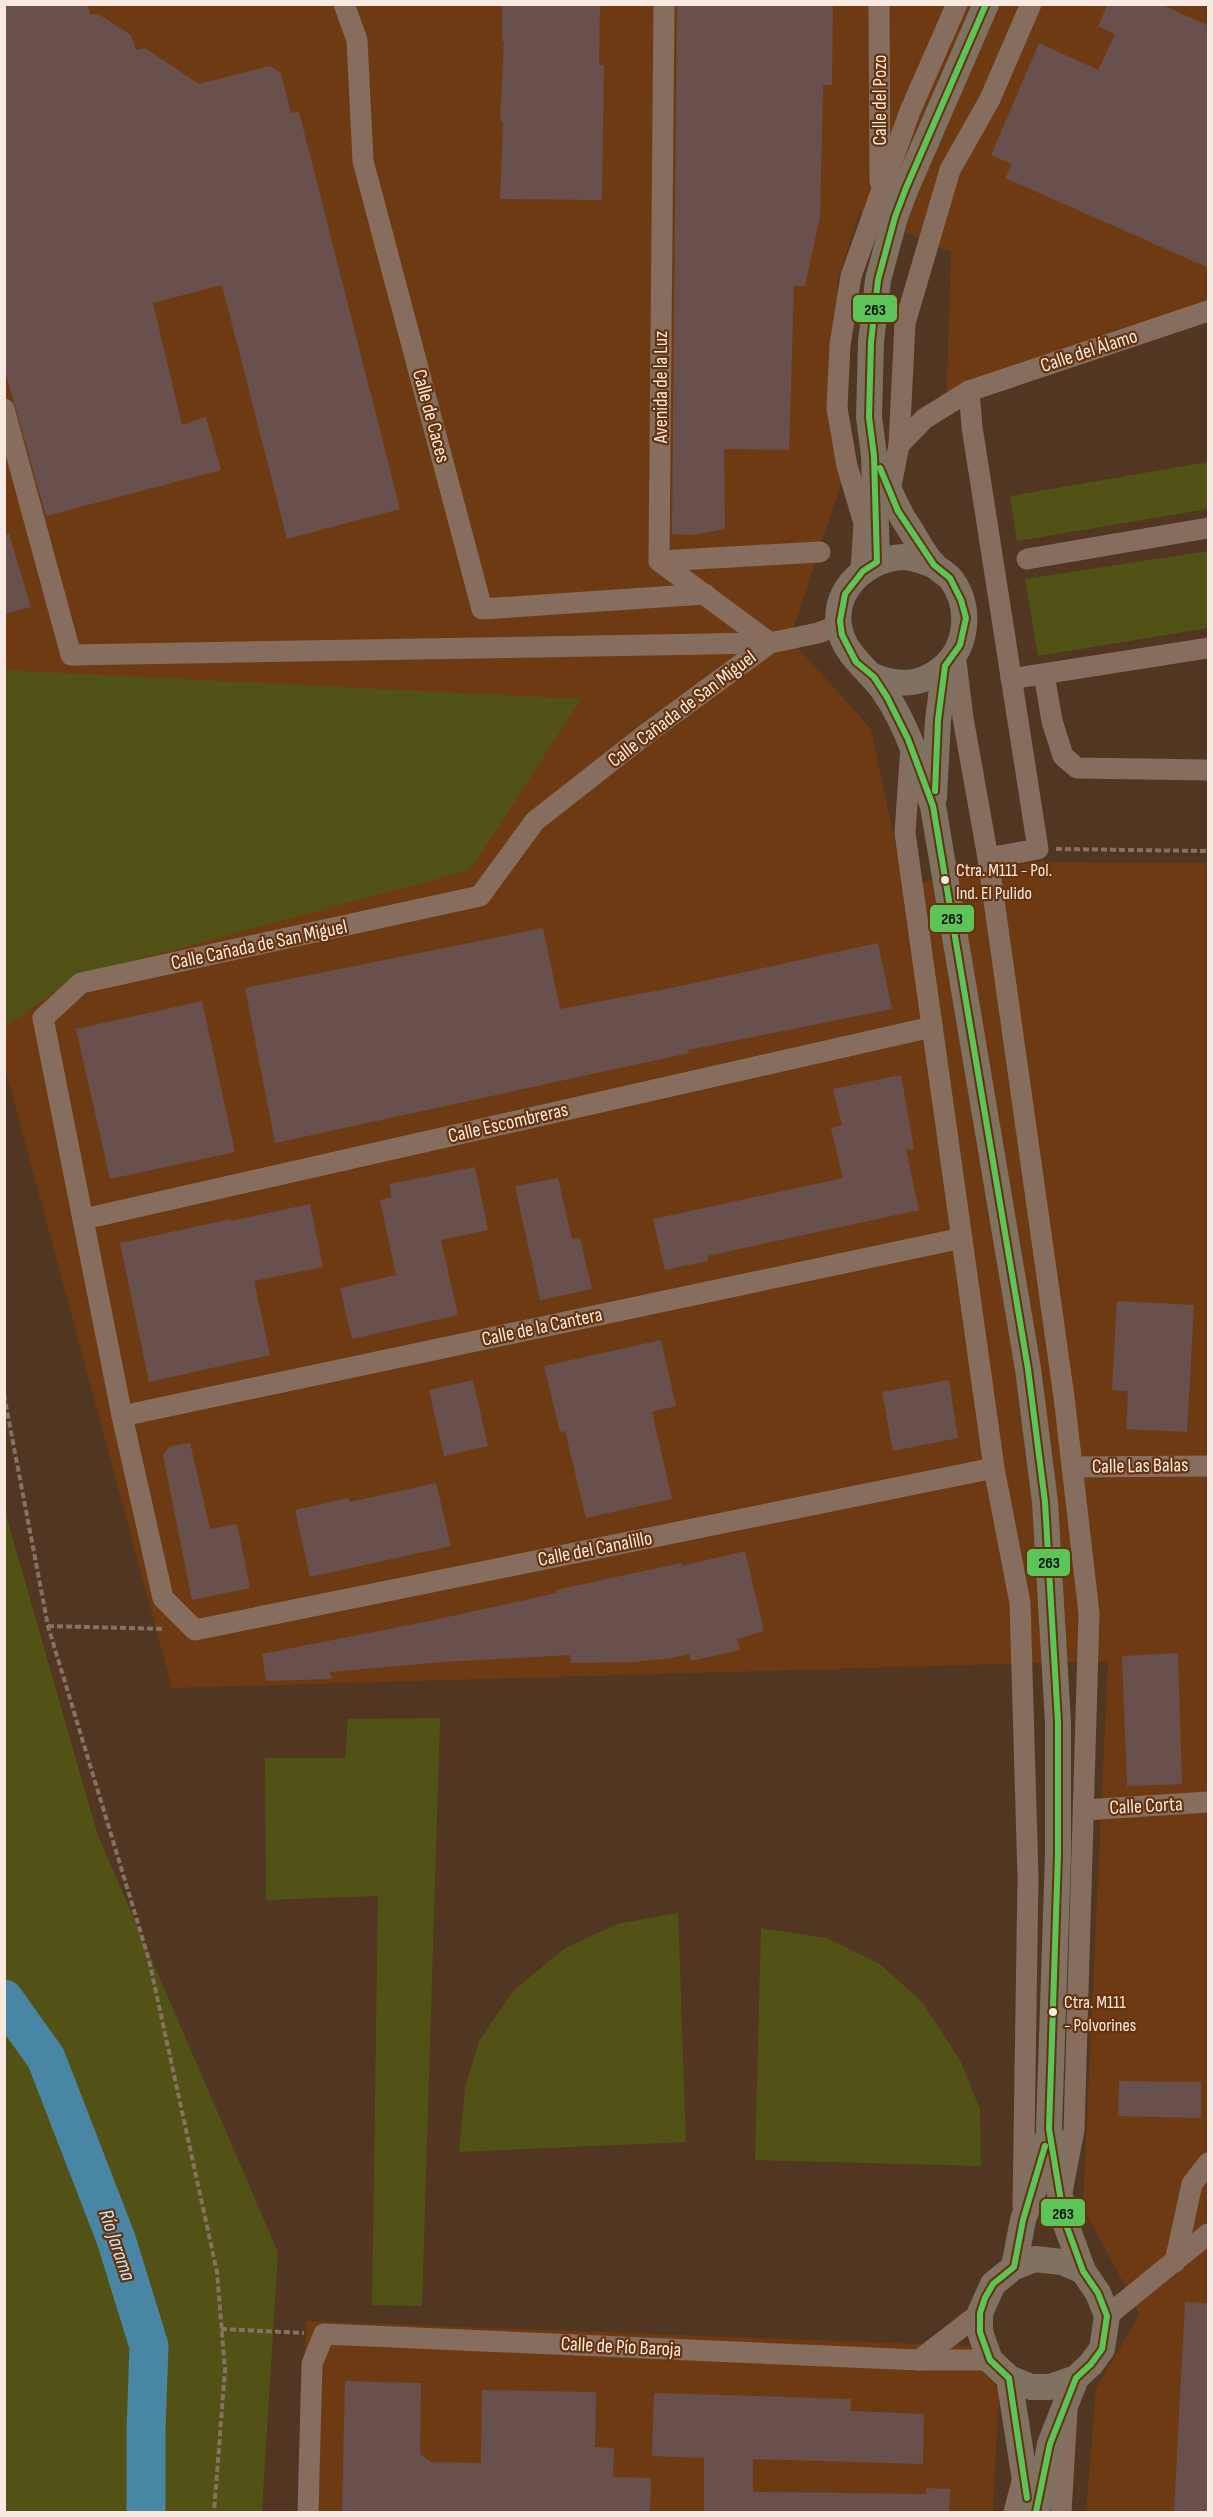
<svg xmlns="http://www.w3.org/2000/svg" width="1213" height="2517" font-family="'Sofia Sans Condensed',sans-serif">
  <rect width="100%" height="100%" fill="#513622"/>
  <g fill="#6e3a14">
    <polygon points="5,5 1208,5 1208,320 946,410 951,252 860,211 837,282 849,459 790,639 871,729 904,886 1037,862 1208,863 1208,2512 1086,2512 1096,2389 1140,2314 1083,2207 1108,1661 172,1688 5,1068"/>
    <polygon points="306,2321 972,2346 999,2391 993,2512 301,2512"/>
  </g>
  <g fill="#535216">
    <polygon points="1208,462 1208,509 1017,541 1010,496"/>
    <polygon points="1208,551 1208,628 1038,656 1025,579"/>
    <polygon points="4,670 581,699 470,870 79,975 5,1027"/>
    <polygon points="4,1508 97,1833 278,2252 262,2512 5,2512"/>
    <polygon points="440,1718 422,2306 372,2305 378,1896 266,1900 265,1758 345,1758 348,1719"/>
    <polygon points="678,1913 686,2142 459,2152 465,2088 479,2041 514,1990 564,1949 617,1924"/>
    <polygon points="761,1928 827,1938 880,1964 922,2002 960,2060 980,2109 981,2166 755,2160"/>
  </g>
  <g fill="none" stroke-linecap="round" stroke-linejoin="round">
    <polyline stroke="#4986a4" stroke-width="39" points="4,1999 46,2058 116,2239 149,2346 146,2431 146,2512"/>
  </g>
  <g fill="#6a504d">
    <polygon points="4,4 87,4 90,14 98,14 131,35 136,50 145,48 199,84 270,66 281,73 291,113 299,112 400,509 287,539 222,285 153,303 182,425 206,417 221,470 46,516 4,367"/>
    <polygon points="502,4 600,4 599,65 604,65 602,200 500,199 503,122 500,121 504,41 502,41"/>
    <polygon points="677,4 833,4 832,85 823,85 820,216 805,286 794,286 789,450 724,449 725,529 693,535 672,534"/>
    <polygon points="1108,4 1160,4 1209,26 1209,268 1005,178 1012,164 991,155 1039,43 1098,70 1115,34 1098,26"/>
    <polygon points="9,534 31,607 4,614 4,535"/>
    <polygon points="543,928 560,1009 676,987 878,943 892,1009 688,1050 689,1053 275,1143 245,988"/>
    <polygon points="202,1001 235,1152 110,1179 76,1029"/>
    <polygon points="901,1075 914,1149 906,1150 919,1210 707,1256 708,1261 665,1270 653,1219 843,1178 831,1128 842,1125 833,1089"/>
    <polygon points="475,1167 488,1230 441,1240 458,1315 352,1339 340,1288 396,1275 380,1200 392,1197 389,1184"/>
    <polygon points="558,1178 572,1239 580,1238 592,1289 540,1300 515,1186"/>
    <polygon points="310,1204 323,1267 254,1281 270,1355 149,1382 120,1243 231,1219 231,1221"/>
    <polygon points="1117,1301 1194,1305 1187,1432 1126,1429 1128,1391 1112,1390"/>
    <polygon points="661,1340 676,1406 652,1412 672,1499 586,1518 565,1431 560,1432 544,1366"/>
    <polygon points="473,1380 488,1446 444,1456 429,1390"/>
    <polygon points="949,1380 958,1438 893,1451 882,1392"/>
    <polygon points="190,1443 210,1529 237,1524 250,1588 192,1600 163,1455 170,1446"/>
    <polygon points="436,1483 451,1546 310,1577 295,1510 348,1498 350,1502"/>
    <polygon points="745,1551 764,1631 737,1639 740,1650 691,1661 689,1654 672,1658 633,1662 571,1663 570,1655 443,1662 330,1672 332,1679 266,1681 262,1654 434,1620 557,1593 556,1590 681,1563 682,1566"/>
    <polygon points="1178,1653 1182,1784 1127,1786 1122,1656"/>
    <polygon points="1119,2081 1201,2082 1201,2118 1118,2116"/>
    <polygon points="1185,2302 1209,2303 1209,2512 1174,2512"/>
    <polygon points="345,2381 421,2383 420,2454 431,2462 481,2463 482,2390 596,2392 595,2447 614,2448 613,2477 651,2478 650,2512 342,2512"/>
    <polygon points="654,2393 851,2399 850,2411 924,2414 923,2464 753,2459 753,2492 926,2494 926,2488 950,2489 949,2512 704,2512 704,2458 652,2456"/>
  </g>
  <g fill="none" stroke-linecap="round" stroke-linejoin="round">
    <g stroke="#867163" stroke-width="4" stroke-dasharray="6 3" stroke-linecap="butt">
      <polyline points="1056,849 1208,851"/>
      <polyline points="4,1395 48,1626 149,1960 217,2272 225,2370 214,2512"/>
      <polyline points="48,1626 165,1629"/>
      <polyline points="221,2329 304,2333"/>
    </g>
    <g stroke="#876d5e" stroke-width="21">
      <polyline points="344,4 357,40 363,161 482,609 705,594"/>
      <polyline points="664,4 659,561 770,643 818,633 839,625"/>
      <polyline points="879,4 880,181"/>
      <polyline points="969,391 972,427 1038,849 988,858"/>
      <polyline points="4,409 71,655 770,643 646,734 535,821 480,896 81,983 43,1018 122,1416 163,1598 195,1630 994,1468"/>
      <polyline points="899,445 924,419 969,391 1208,311"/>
      <polyline points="890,491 899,445 905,323 950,170 990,99 1031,4"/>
      <polyline points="1027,559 1208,528"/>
      <polyline points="659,561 820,552"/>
      <polyline points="861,571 864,523 847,466 837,408 840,345 851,276 910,111 957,4"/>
      <polyline points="955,654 963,718 988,858 1064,1397 1089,1613 1074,2130 1062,2192"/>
      <polyline points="1044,674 1052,721 1063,756 1077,768 1208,770"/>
      <polyline points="1011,679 1208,648"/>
      <polyline points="911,746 905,833 994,1468 1020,1603 1028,1877 1023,2206"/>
      <polyline points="84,1219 932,1027"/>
      <polyline points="122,1416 962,1238"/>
      <polyline points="1072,1467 1208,1466"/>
      <polyline points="1084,1810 1208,1802"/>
      <polyline points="1175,2262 1192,2184 1208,2163"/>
      <polyline points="1107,2316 1208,2234"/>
      <polyline points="919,2360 980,2313"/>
      <polyline points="308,2512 312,2364 324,2334 919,2360 990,2360"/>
      <polyline points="1014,2512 1023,2478"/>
      <polyline points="1061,2512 1067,2411"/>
    </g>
    <g stroke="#807161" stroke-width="26">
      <polyline points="877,562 874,456 869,417 871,342 878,280 895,217 906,188 986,4"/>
      <path d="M934 565C924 562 913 557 903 557 868 559 833 588 839 626 844 657 872 671 887 696 909 730 920 769 933 806L1028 1369 1045 1502 1058 1722V1854L1049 2129 1064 2219 1083 2271 1098 2293 1107 2316 1102 2349 1091 2364 1076 2378 1050 2387H1031L1009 2378 990 2360 980 2332V2313L993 2284 1014 2267 1035 2259 1062 2262 1083 2271"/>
      <path d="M873 676C898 686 920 686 941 669 969 647 971 606 951 579 946 573 938 570 933 564 923 553 916 538 908 526 895 507 887 485 878 464"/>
      <polyline points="934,797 938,720 945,666"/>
      <polyline points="1014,2267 1023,2220 1034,2189 1046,2141"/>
      <polyline points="1009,2378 1030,2512"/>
      <polyline points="1036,2512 1042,2491 1050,2444 1076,2378"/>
    </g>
    <defs>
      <g id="bus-1">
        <polyline points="986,4 906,188 895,217 878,280 871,342 869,417 874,456 877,562 863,571 845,594 840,621 842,635 856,662 874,677 887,697 908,739 933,806 1028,1369 1045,1502 1058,1722 1058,1854 1049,2129 1064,2219 1083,2271 1098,2293 1107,2316 1102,2349 1091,2364 1076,2378 1050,2444 1036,2512"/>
        <polyline points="880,468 898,511 934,565 950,578 961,600 966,618 960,645 945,666 938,720 935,791"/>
        <polyline points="1027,2498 1009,2378 990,2360 980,2332 980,2313 985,2298 993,2284 1014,2267 1023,2220 1045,2146"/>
      </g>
    </defs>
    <use href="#bus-1" stroke="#65330e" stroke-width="10"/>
    <use href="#bus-1" stroke="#5dc45a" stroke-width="6"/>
  </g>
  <g fill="#f9e9e0" stroke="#65330e" stroke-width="2">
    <circle cx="945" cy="880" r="5"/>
    <circle cx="1053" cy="2012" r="5"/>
  </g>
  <g text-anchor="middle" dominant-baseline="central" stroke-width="4.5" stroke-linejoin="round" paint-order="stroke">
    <g font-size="18" fill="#f9e9e0" stroke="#65330e" text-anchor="start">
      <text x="956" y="870">Ctra. M111 - Pol.<tspan x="956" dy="23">Ind. El Pulido</tspan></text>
      <text x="1064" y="2002">Ctra. M111<tspan x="1064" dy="23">- Polvorines</tspan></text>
    </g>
    <g font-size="20" fill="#f9e9e0" stroke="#65330e">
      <text transform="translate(880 100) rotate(-90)">Calle del Pozo</text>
      <text transform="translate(1089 351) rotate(-18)">Calle del Álamo</text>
      <text transform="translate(661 387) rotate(-90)">Avenida de la Luz</text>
      <text transform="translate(431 416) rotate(75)">Calle de Caces</text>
      <text transform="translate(682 709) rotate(-37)">Calle Cañada de San Miguel</text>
      <text transform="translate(259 945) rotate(-12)">Calle Cañada de San Miguel</text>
      <text transform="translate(508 1123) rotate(-13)">Calle Escombreras</text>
      <text transform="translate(542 1327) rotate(-12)">Calle de la Cantera</text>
      <text transform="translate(1140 1466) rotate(-1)">Calle Las Balas</text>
      <text transform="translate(595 1549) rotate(-11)">Calle del Canalillo</text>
      <text transform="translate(1146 1806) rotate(-3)">Calle Corta</text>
      <text transform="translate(621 2347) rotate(3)">Calle de Pío Baroja</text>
    </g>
    <g font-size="21" font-style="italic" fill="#c3e7fc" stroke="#65330e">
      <text transform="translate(117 2245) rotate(71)">Río Jarama</text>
    </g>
  </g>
  <g stroke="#65330e" stroke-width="2">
    <rect x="852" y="294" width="46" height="29" rx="6" fill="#5dc45a"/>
    <rect x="929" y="904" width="46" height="29" rx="6" fill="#5dc45a"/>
    <rect x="1026" y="1548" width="45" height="29" rx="6" fill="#5dc45a"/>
    <rect x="1040" y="2198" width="46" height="29" rx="6" fill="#5dc45a"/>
  </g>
  <g font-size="16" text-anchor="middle" font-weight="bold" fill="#111">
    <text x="875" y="315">263</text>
    <text x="952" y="924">263</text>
    <text x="1049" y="1568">263</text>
    <text x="1063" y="2219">263</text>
  </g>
  <rect width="1213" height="2517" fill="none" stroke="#f9e9e0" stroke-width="12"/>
</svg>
